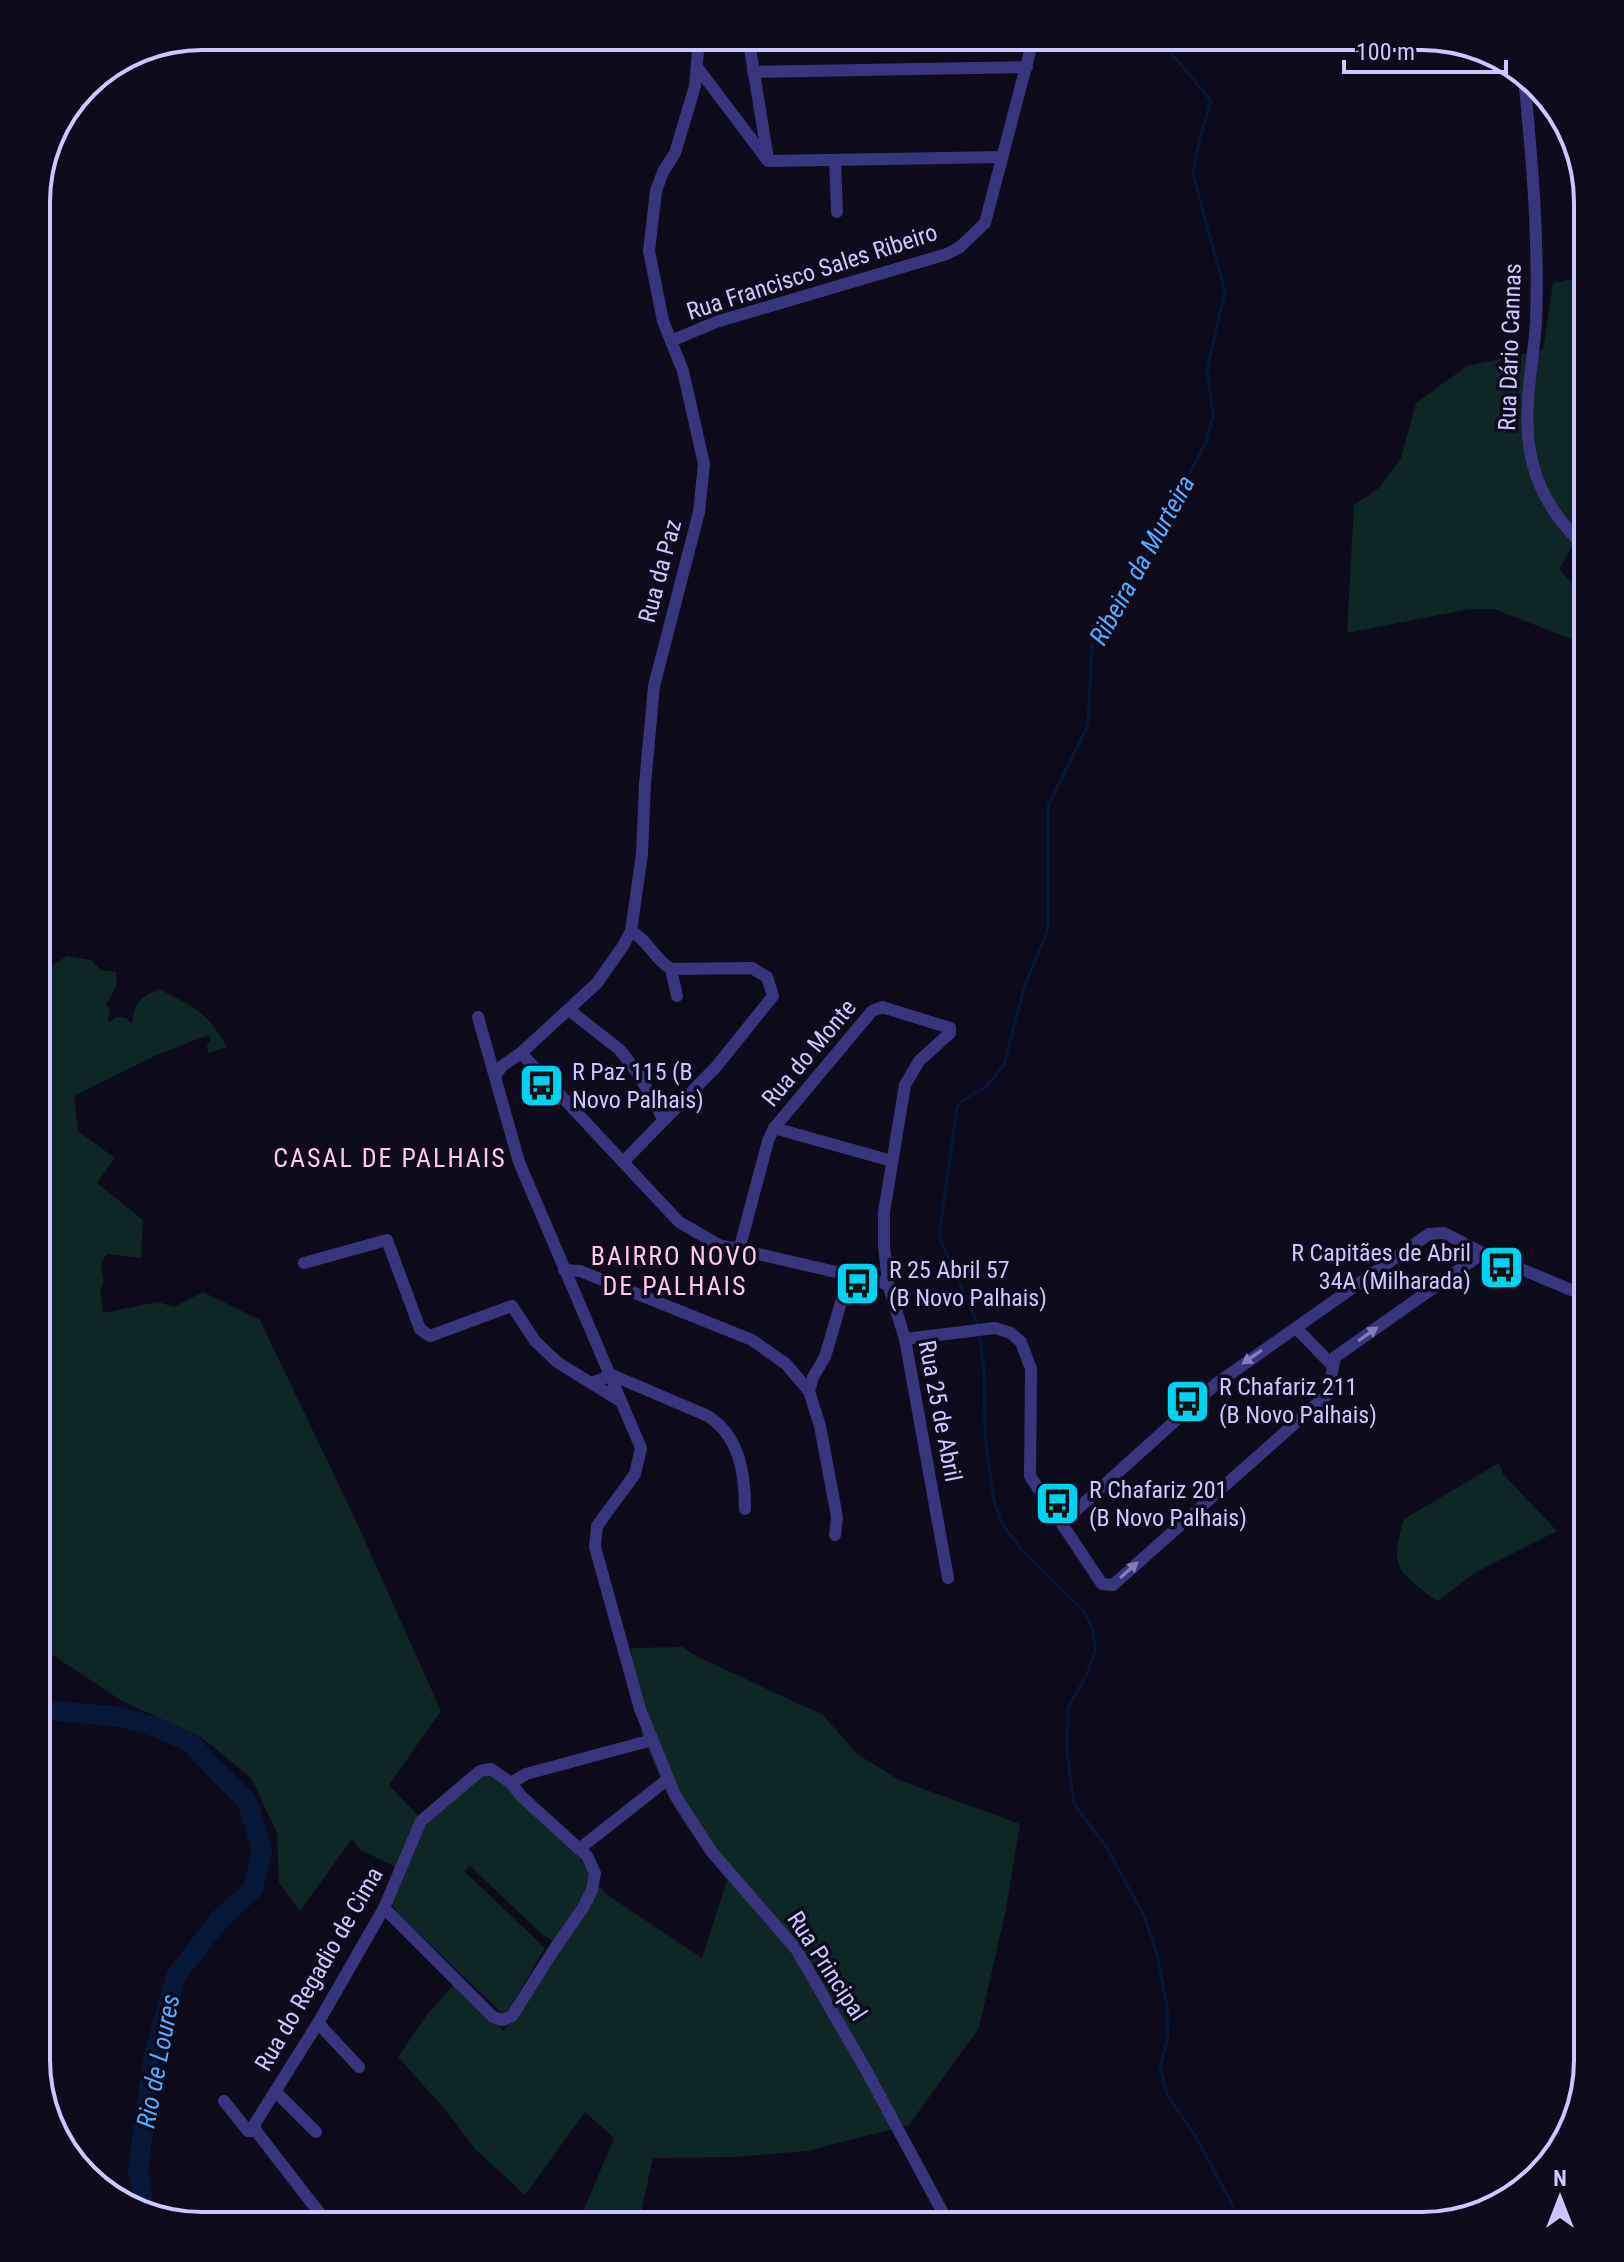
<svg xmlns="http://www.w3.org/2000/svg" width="1624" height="2262" font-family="'Roboto Condensed',sans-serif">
  <rect width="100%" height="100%" fill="#0e0b1c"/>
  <g fill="#0e2626">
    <polygon points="1588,276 1588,538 1578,537 1559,569 1588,600 1588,646 1494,609 1470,609 1347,633 1354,505 1379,488 1401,458 1416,403 1467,366 1543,350 1553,283"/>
    <path d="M67 956 91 960 101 970 116 972 117 985 106 1005 109 1007 110 1013 107 1019 110 1022 116 1017 126 1018 132 1024C134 1003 140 997 159 989 194 1007 207 1011 227 1047L208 1053 207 1045 211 1040 208 1035 155 1056 74 1096 78 1131 115 1158 97 1183 143 1220 141 1258 107 1254 101 1263C102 1275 107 1280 100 1290L103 1313 158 1302 174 1307 203 1292 260 1320 356 1521 441 1711 389 1785 420 1818 481 1772 496 1776 572 1848 606 1894 702 1958 727 1880 686 1826 669 1798 642 1735 631 1648 683 1647 698 1657 823 1715 857 1754 899 1780 1020 1824 1006 1909 979 2028 909 2125 807 2151 736 2157 653 2158 638 2226H577L614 2138 585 2112 525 2195 475 2149 444 2108 398 2057 426 2016 456 1982 504 2031 560 1946 543 1935 470 1866 464 1871 545 1948 505 2016 397 1913 390 1900 396 1867 360 1850 352 1839 300 1911 279 1883 277 1833 251 1778 201 1737 122 1701 36 1644V976Z"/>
    <path d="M1499 1463 1503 1474 1557 1531 1476 1572 1438 1601 1434 1599C1395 1569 1390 1566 1404 1519Z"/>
  </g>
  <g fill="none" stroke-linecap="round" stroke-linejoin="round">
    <g stroke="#071839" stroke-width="3">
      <polyline points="978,1325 939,1236 957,1108 962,1101 987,1086 1004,1065 1024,988 1048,929 1048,806 1088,725 1092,645 1113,606 1136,576 1206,442 1213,415 1207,370 1225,292 1193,174 1199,141 1211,101 1157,36"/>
      <polyline points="979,1332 984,1370 985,1436 994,1500 1001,1522 1022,1550 1085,1612 1093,1631 1095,1651 1087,1674 1068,1708 1067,1752 1074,1804 1107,1848 1145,1918 1157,1954 1167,2007 1168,2038 1160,2067 1167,2094 1196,2137 1233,2206 1229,2218 1222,2226"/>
    </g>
    <polyline stroke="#071839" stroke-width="20" points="36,1709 121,1717 158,1728 189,1742 247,1801 262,1850 253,1889 219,1920 176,1976 153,2059 138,2170 145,2211"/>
    <g stroke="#39357d" stroke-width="12">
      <polyline points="748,36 768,159"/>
      <polyline points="697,67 768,161 1002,157"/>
      <polyline points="753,72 1027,67"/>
      <path d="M1524 78C1532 158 1539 240 1536 321 1533 371 1520 416 1533 465 1543 502 1562 524 1588 551"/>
      <polyline points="835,160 837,212"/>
      <polyline points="671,341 716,322 947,254 960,247 985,223 1034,36"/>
      <polyline points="671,969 677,996"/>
      <polyline points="569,1010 620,1050 639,1075 664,1120"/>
      <polyline points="478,1017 519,1162 641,1448 635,1474 597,1526 595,1547 640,1709 675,1795 711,1851 796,1949 866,2070 950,2226"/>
      <polyline points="521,1053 679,1222 719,1245 888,1284"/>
      <polyline points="495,1076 502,1066 521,1053 597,983 623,946 631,931 642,854 645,784 654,686 699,512 704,464 683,371 663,321 649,251 656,191 663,172 675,153 695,86 698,51 695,36"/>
      <polyline points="774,1128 892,1161"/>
      <path d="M623 1162 716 1067 773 996 767 977 752 968 671 969C654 959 648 940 631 931"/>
      <polyline points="739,1250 768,1141 774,1128 872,1011 882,1007 950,1028 950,1033 919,1061 905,1085 884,1212 884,1245 888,1284 905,1339 948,1578"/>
      <polyline points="304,1263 387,1240 420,1329 430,1336 512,1306 535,1341 557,1362 620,1401"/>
      <polyline points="564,1270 580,1271 752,1340 786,1364 809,1391 820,1426 837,1517 835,1535"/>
      <polyline points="1296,1328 1332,1365"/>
      <polyline points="905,1339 995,1328 1011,1333 1021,1342 1031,1369 1030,1476 1102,1584 1113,1585 1328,1394 1335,1357 1483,1253"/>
      <path d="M591 1383 612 1375 708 1416C740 1437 745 1474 745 1509"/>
      <polyline points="809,1391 813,1377 825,1357 849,1275"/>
      <polyline points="1062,1523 1216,1384 1429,1234 1444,1233 1483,1253 1588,1297"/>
      <polyline points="579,1849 668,1779"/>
      <polyline points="384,1908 493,2017 503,2020 512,2016 555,1948 583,1908 592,1890 595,1873 587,1856 521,1796 511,1783"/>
      <polyline points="318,2023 359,2067"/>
      <polyline points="275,2091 316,2132"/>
      <polyline points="224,2101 248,2131 256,2131"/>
      <polyline points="334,2226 321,2215 256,2131 254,2125 318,2023 384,1908 421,1821 480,1771 491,1769 511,1783 526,1774 652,1740"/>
    </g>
  </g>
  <defs><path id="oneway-solid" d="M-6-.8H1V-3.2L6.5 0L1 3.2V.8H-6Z" transform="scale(2)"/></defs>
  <g fill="#847ebe">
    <use href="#oneway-solid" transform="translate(1368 1334) rotate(-35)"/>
    <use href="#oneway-solid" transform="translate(1252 1357) rotate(145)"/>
    <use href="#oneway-solid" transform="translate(1129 1570) rotate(-42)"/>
  </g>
  <defs>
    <symbol id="bus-square" viewBox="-11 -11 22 22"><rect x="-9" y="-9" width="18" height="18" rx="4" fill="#00d2f1" stroke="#0e0b1c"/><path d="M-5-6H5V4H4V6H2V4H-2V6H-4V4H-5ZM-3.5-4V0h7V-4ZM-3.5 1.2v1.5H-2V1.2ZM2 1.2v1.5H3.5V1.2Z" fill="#111"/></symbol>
  </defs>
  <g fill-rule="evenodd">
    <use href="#bus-square" x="516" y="1060" width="51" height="51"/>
    <use href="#bus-square" x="1476" y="1242" width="51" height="51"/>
    <use href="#bus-square" x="832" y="1258" width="51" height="51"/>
    <use href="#bus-square" x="1162" y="1376" width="51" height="51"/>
    <use href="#bus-square" x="1032" y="1478" width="51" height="51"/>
  </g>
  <g text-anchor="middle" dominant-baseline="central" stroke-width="7" stroke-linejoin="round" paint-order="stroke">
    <g font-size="24" fill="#cec6ff" stroke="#0e0b1c">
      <text transform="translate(812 272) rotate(-18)">Rua Francisco Sales Ribeiro</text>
      <text transform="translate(1510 347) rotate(-88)">Rua Dário Cannas</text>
      <text transform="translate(660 571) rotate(-75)">Rua da Paz</text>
      <text transform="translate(809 1053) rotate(-50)">Rua do Monte</text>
      <text transform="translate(940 1411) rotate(79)">Rua 25 de Abril</text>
      <text transform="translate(827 1966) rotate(57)">Rua Principal</text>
      <text transform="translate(319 1969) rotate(-60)">Rua do Regadio de Cima</text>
    </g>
    <g font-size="24" fill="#cec6ff" stroke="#0e0b1c" text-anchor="start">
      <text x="572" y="1072">R Paz 115 (B<tspan x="572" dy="28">Novo Palhais)</tspan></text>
      <text x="1471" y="1253" text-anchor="end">R Capitães de Abril<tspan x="1471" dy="28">34A (Milharada)</tspan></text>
      <text x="889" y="1270">R 25 Abril 57<tspan x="889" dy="28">(B Novo Palhais)</tspan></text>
      <text x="1219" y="1387">R Chafariz 211<tspan x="1219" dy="28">(B Novo Palhais)</tspan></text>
      <text x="1089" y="1490">R Chafariz 201<tspan x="1089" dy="28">(B Novo Palhais)</tspan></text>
    </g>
    <g font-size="26" font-style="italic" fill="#54abff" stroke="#0e0b1c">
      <text transform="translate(1142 560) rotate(-61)">Ribeira da Murteira</text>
      <text transform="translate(158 2061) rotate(-79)">Rio de Loures</text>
    </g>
    <g font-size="26" letter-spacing="2" fill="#ffc8e9" stroke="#0e0b1c">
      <text x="390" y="1158">CASAL DE PALHAIS</text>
      <text x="675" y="1256">BAIRRO NOVO<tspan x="675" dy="30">DE PALHAIS</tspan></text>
    </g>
  </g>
  <path d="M0 0H1624V2262H0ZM202 50H1422A152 152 0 0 1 1574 202V2060A152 152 0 0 1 1422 2212H202A152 152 0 0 1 50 2060V202A152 152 0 0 1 202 50Z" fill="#0e0b1c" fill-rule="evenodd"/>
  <path fill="none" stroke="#cec6ff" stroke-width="4" d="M202 50H1422A152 152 0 0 1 1574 202V2060A152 152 0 0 1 1422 2212H202A152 152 0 0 1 50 2060V202A152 152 0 0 1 202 50Z"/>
  <g transform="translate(1560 2198)" stroke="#0e0b1c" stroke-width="6" paint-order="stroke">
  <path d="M0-6L14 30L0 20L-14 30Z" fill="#cec6ff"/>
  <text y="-12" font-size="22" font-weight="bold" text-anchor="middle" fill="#cec6ff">N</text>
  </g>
  <path d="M1344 60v12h162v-12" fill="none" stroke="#cec6ff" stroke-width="4"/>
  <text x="1356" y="60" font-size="24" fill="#cec6ff" stroke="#0e0b1c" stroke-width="6" paint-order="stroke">100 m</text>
</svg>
